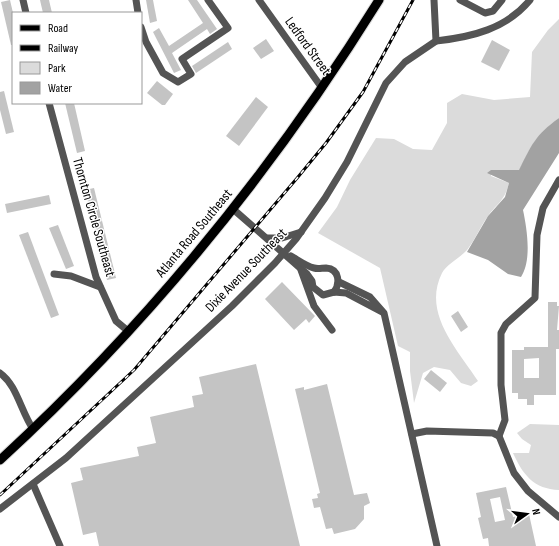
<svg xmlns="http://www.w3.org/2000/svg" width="559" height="546" font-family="'Sofia Sans Condensed',sans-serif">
  <rect width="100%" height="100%" fill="#fff"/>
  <g fill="#dbdbdb">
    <path d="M559 19V118C536 135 531 146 519 171L491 170V176L509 183C504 202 498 202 488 216 480 227 475 240 467 250 460 258 447 264 442 273 422 313 457 349 478 381L471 386 461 383 450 370 434 367 423 373 414 403 410 371V352L398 346 380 268 318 233 337 207 350 180 376 138 394 139 413 149 432 150 447 123V103L462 94 494 100 530 97 532 52 548 30Z"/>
    <path d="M530 424 559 425V490C534 489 523 475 513 453H529L531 445 522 439 517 433Z"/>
  </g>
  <path fill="#a2a2a2" d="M559 118V153L523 210C527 229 532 260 521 277L508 274 488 260 467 252 488 216 505 197 509 183 487 173 491 170H519C531 146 535 135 559 118Z"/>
  <g fill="#c4c4c4" fill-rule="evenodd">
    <polygon points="10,0 13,13 13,45 11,45 1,2"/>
    <polygon points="40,0 49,0 52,13 43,13"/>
    <polygon points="146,0 153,0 157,21 150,23"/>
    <polygon points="188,0 197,0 217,29 210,34 207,29 172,53 181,70 174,73 153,32 159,28 169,46 203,23"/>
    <polygon points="266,39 274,51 261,59 253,48"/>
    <polygon points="492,40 510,50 499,71 481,62"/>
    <polygon points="228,42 232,49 196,73 192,66"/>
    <polygon points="157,81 173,94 165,105 162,105 147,93"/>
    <polygon points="4,91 14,132 6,134 0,110 0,92"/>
    <polygon points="256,97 268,107 239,146 226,136"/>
    <polygon points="65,103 74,103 85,151 77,153"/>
    <polygon points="94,188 116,278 107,280 85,190"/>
    <polygon points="49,195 51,204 7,213 5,204"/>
    <polygon points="58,225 74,266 66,269 49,228"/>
    <polygon points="28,232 59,315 51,318 19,235"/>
    <polygon points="282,282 315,316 309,323 306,319 294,330 265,299"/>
    <path d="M548 302H557V306H559L557 330H559V349H556V395H534V405H527V399H518V393H512V350H524V347H548ZM539 358V378H524V359Z"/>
    <polygon points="458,311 468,327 461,332 451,316"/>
    <polygon points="256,364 300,546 99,546 96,532 83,535 71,483 83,480 80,468 139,456 137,447 156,443 150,417 194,407 192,396 203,394 199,377"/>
    <polygon points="431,370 447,383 440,392 424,379"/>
    <polygon points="327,384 354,495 367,493 370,503 364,506 364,519 355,529 334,534 332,528 326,529 320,507 314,508 312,499 318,498 317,494 320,493 295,389 304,387 304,390"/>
    <path d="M506 487 513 517 529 514 536 546H489L488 538 483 539 478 518 481 517 476 493ZM500 497 505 520 495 522 490 499Z"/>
  </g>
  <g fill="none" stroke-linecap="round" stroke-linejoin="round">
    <defs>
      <path id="major" d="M0 460C147 325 274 169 379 0"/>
    </defs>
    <use href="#major" stroke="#dbdbdb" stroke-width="11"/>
    <g stroke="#545454" stroke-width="7">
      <polyline points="23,0 26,13"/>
      <polyline points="136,0 138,13"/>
      <polyline points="259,0 322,88"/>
      <polyline points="460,0 485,13 493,11 502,0"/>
      <polyline points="141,27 146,42 163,73 178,82 191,74 182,59 228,28 208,0"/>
      <path d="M436 41C472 37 506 29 530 0"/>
      <polyline points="49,103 96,277 116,321 128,331"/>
      <polyline points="559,180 543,208 537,235 535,298 506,324 501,333 501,385 505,420 499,436 514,473 528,491 559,517"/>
      <polyline points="233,209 307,274 312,281 313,287 323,295 334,292 346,293 382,312"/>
      <polyline points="268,238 282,238 301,232"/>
      <path d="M291 256C298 260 306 266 314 268 318 269 322 268 326 268 340 269 340 284 334 292"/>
      <polyline points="301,270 314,306 332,330"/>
      <polyline points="54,274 71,276 100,287"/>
      <polyline points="339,282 370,297 384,313 437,546"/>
      <path d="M0 373C17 385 21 412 33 429"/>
      <polyline points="412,434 427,431 493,433 499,436"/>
      <polyline points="33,484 60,546"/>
      <polyline points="0,509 66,458 232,306 275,263 296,239 325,198 347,162 386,83 405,62 436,41 434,0"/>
    </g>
    <use href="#major" stroke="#000" stroke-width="9"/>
    <defs>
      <polyline id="rail" points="0,495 134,370 298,177 326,143 363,92 413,0"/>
    </defs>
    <use href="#rail" stroke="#000" stroke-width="3"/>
    <use href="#rail" stroke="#fff" stroke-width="1.5" stroke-dasharray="4.5" stroke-linecap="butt"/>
  </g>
  <g text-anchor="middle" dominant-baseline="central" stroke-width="3" stroke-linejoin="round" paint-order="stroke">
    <g font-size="14" fill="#000" stroke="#fff">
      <text transform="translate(308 46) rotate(54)">Ledford Street</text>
      <text transform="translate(94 217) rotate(74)">Thornton Circle Southeast</text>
      <text transform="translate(194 233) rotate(-50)">Atlanta Road Southeast</text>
      <text transform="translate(246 270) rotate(-46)">Dixie Avenue Southeast</text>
    </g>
  </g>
  <rect x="12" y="12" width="130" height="92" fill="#ffffff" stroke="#999999"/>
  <rect x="20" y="25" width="20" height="6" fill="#000000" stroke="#999999"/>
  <text x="48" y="32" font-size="12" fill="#000000">Road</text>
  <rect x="20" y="45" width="20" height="6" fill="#000000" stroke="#999999"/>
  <text x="48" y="52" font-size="12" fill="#000000">Railway</text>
  <rect x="20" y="62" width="20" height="12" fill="#dbdbdb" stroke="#999999"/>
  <text x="48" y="72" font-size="12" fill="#000000">Park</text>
  <rect x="20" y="82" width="20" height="12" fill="#a2a2a2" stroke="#999999"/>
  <text x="48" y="92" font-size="12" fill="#000000">Water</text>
  <g transform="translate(527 514) rotate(76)" stroke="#ffffff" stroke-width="3" paint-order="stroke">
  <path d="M0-3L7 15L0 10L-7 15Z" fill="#000000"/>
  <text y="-6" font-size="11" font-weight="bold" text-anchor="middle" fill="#000000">N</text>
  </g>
</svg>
